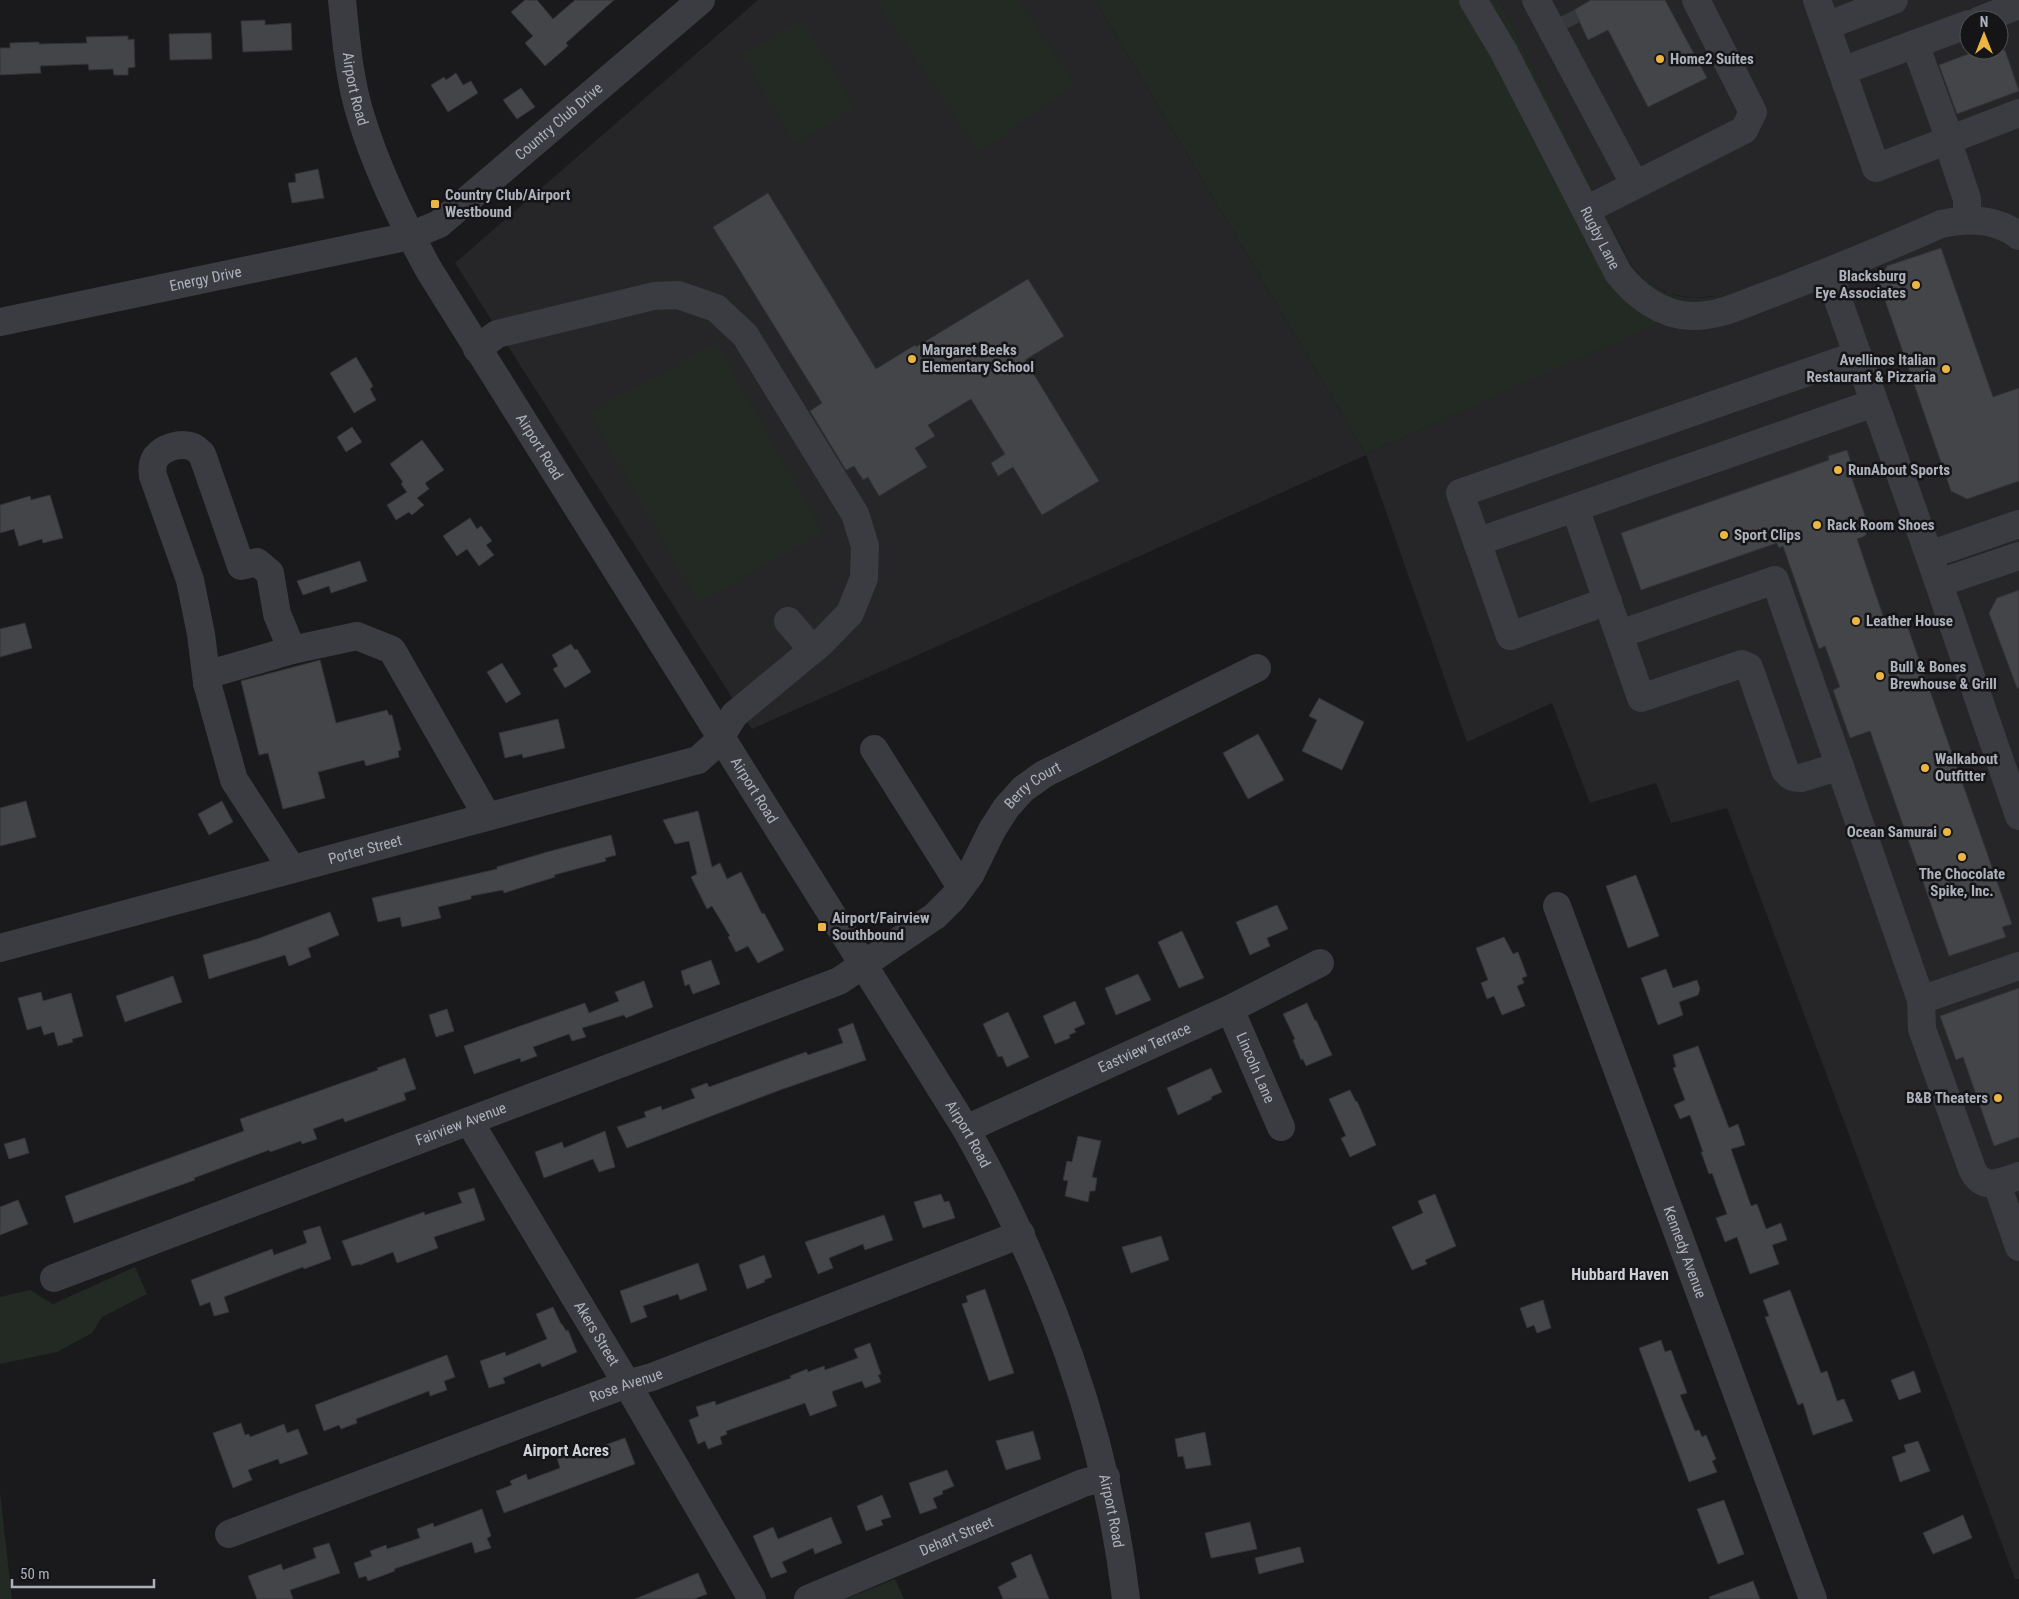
<svg xmlns="http://www.w3.org/2000/svg" width="2019" height="1599" font-family="'Roboto Condensed',sans-serif">
  <rect width="100%" height="100%" fill="#1a1a1c"/>
  <path fill="#262629" fill-rule="evenodd" d="M758 0H1095L1366 454 1715 296 1694 298 1670 294 1648 283 1631 265 1499 0H2019V1579H2015L1727 808 1671 823 1656 783 1590 803 1552 703 1467 742 1366 455 752 729 455 263ZM1969 20H1999V50H1969Z"/>
  <g fill="#222a23">
    <polygon points="875,0 1018,0 1075,84 980,152"/>
    <path d="M1095 0H1499L1631 265C1655 294 1681 302 1718 296L1366 454Z"/>
    <polygon points="802,20 856,108 796,144 742,55"/>
    <polygon points="716,343 823,532 698,602 590,413"/>
    <polygon points="135,1267 147,1294 102,1317 92,1333 57,1352 0,1364 0,1297 30,1290 53,1304"/>
    <polygon points="0,1493 12,1599 0,1599"/>
    <polygon points="895,1579 904,1599 845,1599"/>
  </g>
  <g fill="#444549" stroke="#343438">
    <polygon points="525,0 537,0 553,19 575,0 614,0 566,43 568,46 545,66 525,43 533,36 511,12"/>
    <polygon points="1591,0 1665,0 1707,78 1648,107 1608,30 1588,40 1574,10"/>
    <polygon points="265,20 265,25 291,23 292,50 243,52 241,21"/>
    <polygon points="211,33 212,59 170,60 169,34"/>
    <polygon points="128,36 128,40 134,39 135,67 128,68 128,75 114,75 113,69 89,70 88,64 40,66 41,73 0,75 0,48 10,48 10,43 39,42 39,44 87,43 86,37"/>
    <polygon points="1979,50 2005,50 2019,91 1957,114 1939,65"/>
    <polygon points="456,73 463,85 471,81 478,93 448,112 431,85 444,77 446,80"/>
    <polygon points="521,88 535,107 517,119 503,100"/>
    <polygon points="318,169 324,198 292,203 288,183 296,182 295,174"/>
    <polygon points="768,193 876,369 915,345 916,347 1028,279 1064,336 1025,360 1099,481 1042,515 1013,467 998,476 991,463 1005,454 971,399 928,425 935,436 915,448 927,467 879,496 868,477 863,480 854,466 846,470 810,411 822,403 713,227"/>
    <polygon points="1941,248 1993,397 2019,388 2019,481 1967,499 1951,491 1879,283 1887,266"/>
    <polygon points="356,357 373,386 370,389 376,400 354,413 330,373"/>
    <polygon points="352,427 362,442 346,452 337,437"/>
    <polygon points="422,440 444,470 425,483 429,489 417,498 424,505 412,515 409,512 396,520 387,505 407,492 401,484 403,482 390,464"/>
    <polygon points="1847,450 1853,469 1849,470 1869,527 1865,536 1857,539 1878,601 1886,624 1894,621 1908,628 2012,924 2002,927 2006,937 1949,956 1870,731 1850,738 1833,690 1840,687 1825,646 1819,649 1783,546 1779,548 1777,543 1641,590 1621,533 1829,460 1828,456"/>
    <polygon points="50,495 63,538 43,543 42,539 19,546 14,529 0,533 0,505 30,496 31,500"/>
    <polygon points="470,518 477,529 481,526 492,541 486,545 494,555 479,566 467,549 457,556 443,536"/>
    <polygon points="360,561 367,581 331,593 329,586 303,595 297,581"/>
    <polygon points="2019,590 2019,688 2017,688 1989,613 1997,598"/>
    <polygon points="25,623 32,648 0,657 0,629"/>
    <polygon points="571,644 575,650 577,649 591,672 565,688 553,669 558,666 552,655"/>
    <polygon points="320,660 336,723 387,710 389,715 392,715 401,750 398,751 399,757 366,766 364,760 318,772 325,798 283,809 268,753 259,755 241,681"/>
    <polygon points="502,663 521,694 506,703 487,672"/>
    <polygon points="1319,698 1364,722 1342,770 1302,751 1317,720 1309,716"/>
    <polygon points="558,719 565,748 523,758 522,754 505,758 499,733"/>
    <polygon points="1258,734 1284,780 1248,799 1223,753"/>
    <polygon points="26,801 36,837 0,846 0,808"/>
    <polygon points="222,801 233,822 209,835 198,814"/>
    <polygon points="698,811 712,867 720,863 727,879 741,872 762,914 764,913 784,950 758,963 748,946 736,952 728,937 730,936 712,906 707,909 691,877 697,874 689,841 675,844 663,820"/>
    <polygon points="611,835 616,855 605,858 606,861 554,875 555,877 504,893 503,890 471,896 471,899 438,907 441,918 402,927 400,917 378,922 372,898 497,869 497,867 547,852"/>
    <polygon points="1636,875 1659,936 1628,948 1606,886"/>
    <polygon points="1277,905 1288,929 1267,938 1270,946 1250,955 1236,922"/>
    <polygon points="330,912 339,935 308,948 311,957 289,966 285,955 209,979 203,955 257,939"/>
    <polygon points="1182,931 1204,978 1179,988 1158,942"/>
    <polygon points="1504,937 1513,954 1518,952 1527,976 1522,978 1524,983 1517,986 1525,1006 1502,1015 1494,996 1487,999 1481,983 1488,980 1476,948"/>
    <polygon points="711,960 720,984 693,994 689,984 685,986 681,971"/>
    <polygon points="1666,969 1673,988 1697,980 1700,989 1698,995 1679,1002 1683,1015 1658,1025 1641,978"/>
    <polygon points="1138,974 1151,1000 1116,1015 1105,988"/>
    <polygon points="173,976 182,1002 125,1022 116,996"/>
    <polygon points="644,981 653,1007 626,1018 624,1015 582,1028 586,1037 572,1041 569,1034 533,1047 537,1056 521,1062 520,1058 474,1074 464,1046 585,1003 589,1013 619,1001 615,992"/>
    <polygon points="2019,988 2019,1137 1994,1146 1963,1057 1956,1060 1940,1016"/>
    <polygon points="41,992 43,1001 71,993 83,1036 72,1039 73,1042 58,1046 54,1032 44,1035 41,1026 27,1030 18,998"/>
    <polygon points="1075,1001 1085,1024 1074,1029 1076,1032 1069,1035 1070,1038 1055,1044 1043,1016"/>
    <polygon points="1307,1003 1315,1021 1316,1020 1332,1055 1306,1066 1303,1059 1301,1060 1293,1040 1295,1039 1283,1014"/>
    <polygon points="447,1009 454,1031 436,1037 429,1015"/>
    <polygon points="1008,1012 1029,1057 1007,1067 1002,1056 998,1057 983,1024"/>
    <polygon points="853,1023 866,1060 780,1090 627,1148 617,1127 646,1117 644,1112 661,1106 662,1110 695,1098 691,1089 707,1083 709,1087 806,1052 808,1055 843,1043 838,1029"/>
    <polygon points="1698,1046 1729,1128 1738,1124 1745,1145 1731,1149 1751,1206 1757,1204 1766,1229 1781,1223 1787,1240 1772,1245 1779,1264 1750,1274 1737,1237 1725,1242 1716,1218 1727,1214 1712,1173 1709,1174 1701,1152 1703,1152 1690,1115 1680,1119 1674,1105 1685,1100 1673,1068 1676,1067 1673,1055"/>
    <polygon points="405,1058 416,1089 404,1093 406,1100 345,1122 343,1118 313,1129 317,1139 302,1144 301,1141 270,1152 269,1150 194,1178 195,1180 74,1223 65,1196 244,1131 240,1119 378,1070 377,1068"/>
    <polygon points="1211,1068 1222,1092 1211,1097 1212,1099 1178,1115 1167,1088"/>
    <polygon points="1350,1090 1356,1102 1357,1101 1376,1145 1350,1157 1341,1138 1346,1136 1329,1099"/>
    <polygon points="605,1131 615,1167 599,1172 593,1159 544,1178 535,1152 562,1142 564,1148"/>
    <polygon points="1078,1136 1101,1141 1092,1177 1097,1178 1095,1191 1090,1191 1088,1202 1065,1196 1068,1181 1063,1180 1067,1161 1072,1162"/>
    <polygon points="25,1138 29,1153 9,1159 4,1144"/>
    <polygon points="474,1188 485,1220 434,1237 438,1248 397,1263 393,1252 360,1265 359,1264 352,1266 342,1241 424,1212 425,1215 462,1203 458,1193"/>
    <polygon points="941,1194 944,1202 949,1201 955,1218 923,1228 914,1202"/>
    <polygon points="1435,1194 1456,1246 1425,1260 1427,1264 1412,1270 1392,1227 1423,1213 1418,1201"/>
    <polygon points="18,1200 28,1224 0,1235 0,1207"/>
    <polygon points="884,1215 893,1240 865,1250 863,1244 829,1258 833,1268 818,1274 805,1242"/>
    <polygon points="320,1226 331,1259 304,1269 303,1267 224,1297 229,1312 214,1316 210,1302 200,1306 191,1280 272,1249 274,1255 307,1243 303,1231"/>
    <polygon points="1161,1236 1169,1260 1131,1273 1122,1247"/>
    <polygon points="764,1255 772,1277 764,1280 765,1282 747,1289 739,1265"/>
    <polygon points="698,1263 707,1290 680,1300 678,1294 643,1306 647,1317 631,1323 620,1291"/>
    <polygon points="985,1289 1014,1373 989,1381 962,1304 968,1302 966,1296"/>
    <polygon points="1790,1290 1821,1373 1827,1371 1837,1401 1844,1399 1853,1421 1813,1435 1803,1403 1798,1405 1765,1317 1769,1316 1763,1300"/>
    <polygon points="1543,1300 1551,1328 1537,1333 1534,1325 1527,1328 1520,1308"/>
    <polygon points="553,1307 561,1324 562,1324 566,1331 568,1330 577,1352 542,1367 540,1363 503,1378 505,1383 489,1388 480,1361 505,1352 506,1356 547,1339 536,1314"/>
    <polygon points="1661,1340 1665,1352 1671,1350 1687,1393 1680,1395 1695,1431 1699,1430 1702,1437 1706,1435 1716,1459 1712,1461 1717,1472 1689,1482 1639,1348"/>
    <polygon points="870,1343 881,1374 878,1375 881,1382 865,1388 862,1381 833,1391 832,1393 837,1406 810,1416 805,1403 726,1431 727,1434 720,1437 722,1444 708,1449 705,1441 698,1444 689,1420 699,1416 696,1407 715,1401 716,1405 791,1378 790,1376 807,1369 808,1372 824,1366 825,1370 858,1358 854,1349"/>
    <polygon points="447,1355 455,1377 444,1381 447,1390 430,1396 429,1391 356,1419 357,1423 341,1429 339,1425 324,1431 315,1405"/>
    <polygon points="1914,1371 1921,1392 1899,1400 1891,1380"/>
    <polygon points="241,1423 245,1435 249,1434 250,1437 284,1424 287,1433 298,1429 308,1454 280,1464 278,1459 248,1470 252,1480 233,1488 213,1433"/>
    <polygon points="1033,1431 1041,1459 1006,1470 996,1441"/>
    <polygon points="1205,1432 1211,1465 1186,1469 1183,1456 1178,1457 1175,1439"/>
    <polygon points="625,1438 635,1464 504,1513 496,1491 512,1485 510,1481 526,1474 528,1480 560,1468 557,1458 573,1452 574,1456"/>
    <polygon points="1918,1441 1930,1471 1900,1482 1892,1457 1906,1452 1904,1445"/>
    <polygon points="947,1470 954,1486 942,1491 943,1494 933,1498 937,1508 920,1514 909,1483"/>
    <polygon points="882,1495 891,1517 881,1520 883,1525 866,1531 857,1506"/>
    <polygon points="1724,1500 1744,1554 1718,1564 1697,1509"/>
    <polygon points="482,1509 491,1536 487,1538 491,1548 475,1553 472,1542 394,1569 395,1571 368,1581 366,1576 359,1578 354,1563 372,1556 370,1551 386,1545 387,1549 420,1538 417,1529 433,1523 434,1527"/>
    <polygon points="1963,1515 1972,1538 1933,1554 1923,1533"/>
    <polygon points="831,1517 842,1543 815,1554 813,1548 782,1562 787,1572 771,1578 753,1536 773,1527 778,1539"/>
    <polygon points="1250,1522 1257,1549 1211,1558 1205,1533"/>
    <polygon points="329,1543 340,1573 290,1590 293,1599 257,1599 248,1576 281,1564 283,1570 316,1558 313,1548"/>
    <polygon points="1300,1547 1304,1562 1259,1574 1255,1558"/>
    <polygon points="1031,1554 1049,1599 1003,1599 998,1587 1017,1577 1011,1563"/>
    <polygon points="698,1573 707,1594 694,1599 635,1599"/>
    <polygon points="1753,1581 1760,1599 1710,1599 1709,1597"/>
  </g>
  <g fill="none" stroke-linecap="round" stroke-linejoin="round">
    <polyline stroke="#37383c" stroke-width="28" stroke-dasharray="28 14" stroke-linecap="butt" points="1562,16 1568,28"/>
    <g stroke="#3b3c41" stroke-width="28">
      <path id="s1" d="M342 0C346 39 349 79 361 117 377 170 402 221 429 270L966 1129C1047 1273 1107 1434 1126 1599"/>
      <path id="s2" d="M1473 0 1504 52 1618 273C1635 295 1661 315 1691 316 1718 317 1743 304 1768 295 1826 273 1884 249 1941 224 1968 218 1996 218 2019 236"/>
      <polyline points="1536,0 1635,185"/>
      <polyline points="1817,0 1876,168 2019,113"/>
      <polyline points="1980,20 2014,7"/>
      <polyline points="1826,26 1894,0"/>
      <polyline points="1915,44 1950,140 1951,151 1967,199 1967,220"/>
      <polyline points="1842,71 1969,24"/>
      <polyline points="1586,210 1744,130 1753,112 1696,0"/>
      <polyline points="1828,272 1929,555 2019,816"/>
      <path id="s3" d="M0 322 410 236 439 224 701 0"/>
      <path d="M1575 508 1641 698 1742 664 1749 667 1785 770C1790 777 1793 778 1801 778L1840 766"/>
      <polyline points="1477,542 1874,403"/>
      <polyline points="1929,555 2019,524"/>
      <polyline points="1939,583 2019,556"/>
      <polyline points="1608,601 1510,636 1460,493 1857,355"/>
      <polyline points="788,621 813,650"/>
      <path d="M1620 634 1775 580 1921 1000 1922 1029 1972 1169C1983 1192 2001 1182 2019 1176"/>
      <path d="M207 683 201 634 190 580 153 476C152 470 152 463 156 457 164 447 181 442 193 447 196 448 199 452 202 454L241 566 257 562 270 573 277 614 292 650"/>
      <polyline points="874,749 961,887"/>
      <polyline points="292,869 234,780 207,683 213,673 292,650 357,636 392,650 487,816"/>
      <path id="s4" d="M1557 906 1813 1599"/>
      <path id="s5" d="M0 948 698 760 717 743 734 715 821 643 850 613 864 578 865 546 855 514 745 335 716 308 678 295 654 296 497 334 477 349"/>
      <polyline points="1921,1000 2019,966"/>
      <path id="s6" d="M1230 1009 1281 1127"/>
      <path id="s7" d="M469 1121 627 1384 752 1599"/>
      <path id="s8" d="M966 1129 1230 1009 1320 963"/>
      <polyline points="1997,1184 2019,1247"/>
      <path id="s9" d="M54 1278 839 981 935 916 953 898 970 875 992 830 1006 808 1023 789 1044 774 1257 668"/>
      <path id="s10" d="M229 1534 627 1384 652 1377 1021 1234"/>
      <path id="s11" d="M808 1599 1083 1483 1106 1477"/>
    </g>
  </g>
  <g fill="#ebb543" stroke="#151517" stroke-width="2">
    <circle cx="1660" cy="59" r="5"/>
    <rect x="430" y="199" width="10" height="10" rx="2.5"/>
    <circle cx="1916" cy="285" r="5"/>
    <circle cx="912" cy="359" r="5"/>
    <circle cx="1946" cy="369" r="5"/>
    <circle cx="1838" cy="470" r="5"/>
    <circle cx="1817" cy="525" r="5"/>
    <circle cx="1724" cy="535" r="5"/>
    <circle cx="1856" cy="621" r="5"/>
    <circle cx="1880" cy="676" r="5"/>
    <circle cx="1925" cy="768" r="5"/>
    <circle cx="1947" cy="832" r="5"/>
    <circle cx="1962" cy="857" r="5"/>
    <rect x="817" y="922" width="10" height="10" rx="2.5"/>
    <circle cx="1998" cy="1098" r="5"/>
  </g>
  <g text-anchor="middle" dominant-baseline="central" stroke-width="5" stroke-linejoin="round" paint-order="stroke">
    <g font-size="15" font-weight="bold" fill="#adb1bb" stroke="#151517" text-anchor="start">
      <text x="1670" y="59">Home2 Suites</text>
      <text x="445" y="195">Country Club/Airport<tspan x="445" dy="17">Westbound</tspan></text>
      <text x="1906" y="276" text-anchor="end">Blacksburg<tspan x="1906" dy="17">Eye Associates</tspan></text>
      <text x="922" y="350">Margaret Beeks<tspan x="922" dy="17">Elementary School</tspan></text>
      <text x="1936" y="360" text-anchor="end">Avellinos Italian<tspan x="1936" dy="17">Restaurant &amp; Pizzaria</tspan></text>
      <text x="1848" y="470">RunAbout Sports</text>
      <text x="1827" y="525">Rack Room Shoes</text>
      <text x="1734" y="535">Sport Clips</text>
      <text x="1866" y="621">Leather House</text>
      <text x="1890" y="667">Bull &amp; Bones<tspan x="1890" dy="17">Brewhouse &amp; Grill</tspan></text>
      <text x="1935" y="759">Walkabout<tspan x="1935" dy="17">Outfitter</tspan></text>
      <text x="1937" y="832" text-anchor="end">Ocean Samurai</text>
      <text x="1962" y="874" text-anchor="middle">The Chocolate<tspan x="1962" dy="17">Spike, Inc.</tspan></text>
      <text x="832" y="918">Airport/Fairview<tspan x="832" dy="17">Southbound</tspan></text>
      <text x="1988" y="1098" text-anchor="end">B&amp;B Theaters</text>
    </g>
    <g font-size="15" fill="#adb1bb" stroke="#151517">
      <text stroke="none"><textPath href="#s1" startOffset="90">Airport Road</textPath></text>
      <text stroke="none"><textPath href="#s3" startOffset="608">Country Club Drive</textPath></text>
      <text stroke="none"><textPath href="#s2" startOffset="270">Rugby Lane</textPath></text>
      <text stroke="none"><textPath href="#s3" startOffset="210">Energy Drive</textPath></text>
      <text stroke="none"><textPath href="#s1" startOffset="495">Airport Road</textPath></text>
      <text stroke="none"><textPath href="#s9" startOffset="1121">Berry Court</textPath></text>
      <text stroke="none"><textPath href="#s1" startOffset="900">Airport Road</textPath></text>
      <text stroke="none"><textPath href="#s5" startOffset="378">Porter Street</textPath></text>
      <text stroke="none"><textPath href="#s8" startOffset="196">Eastview Terrace</textPath></text>
      <text stroke="none"><textPath href="#s6" startOffset="64">Lincoln Lane</textPath></text>
      <text stroke="none"><textPath href="#s9" startOffset="435">Fairview Avenue</textPath></text>
      <text stroke="none"><textPath href="#s1" startOffset="1305">Airport Road</textPath></text>
      <text stroke="none"><textPath href="#s4" startOffset="369">Kennedy Avenue</textPath></text>
      <text stroke="none"><textPath href="#s7" startOffset="248">Akers Street</textPath></text>
      <text stroke="none"><textPath href="#s10" startOffset="424">Rose Avenue</textPath></text>
      <text stroke="none"><textPath href="#s1" startOffset="1710">Airport Road</textPath></text>
      <text stroke="none"><textPath href="#s11" startOffset="161">Dehart Street</textPath></text>
    </g>
    <g font-size="16" font-weight="bold" fill="#ced0d7" stroke="#151517">
      <text x="1620" y="1274">Hubbard Haven</text>
      <text x="566" y="1450">Airport Acres</text>
    </g>
  </g>
  <g transform="translate(1984 35)"><circle r="24" fill="#151517" stroke="#525359"/>
  <path d="M0-4L9 19L0 12L-9 19Z" fill="#ebb543"/>
  <text y="-8" font-size="14" font-weight="bold" text-anchor="middle" fill="#adb1bb">N</text>
  </g>
  <path d="M12 1579v8h142v-8" fill="none" stroke="#adb1bb" stroke-width="2.5"/>
  <text x="20" y="1579" font-size="15" fill="#adb1bb" stroke="#151517" stroke-width="4" paint-order="stroke">50 m</text>
</svg>
